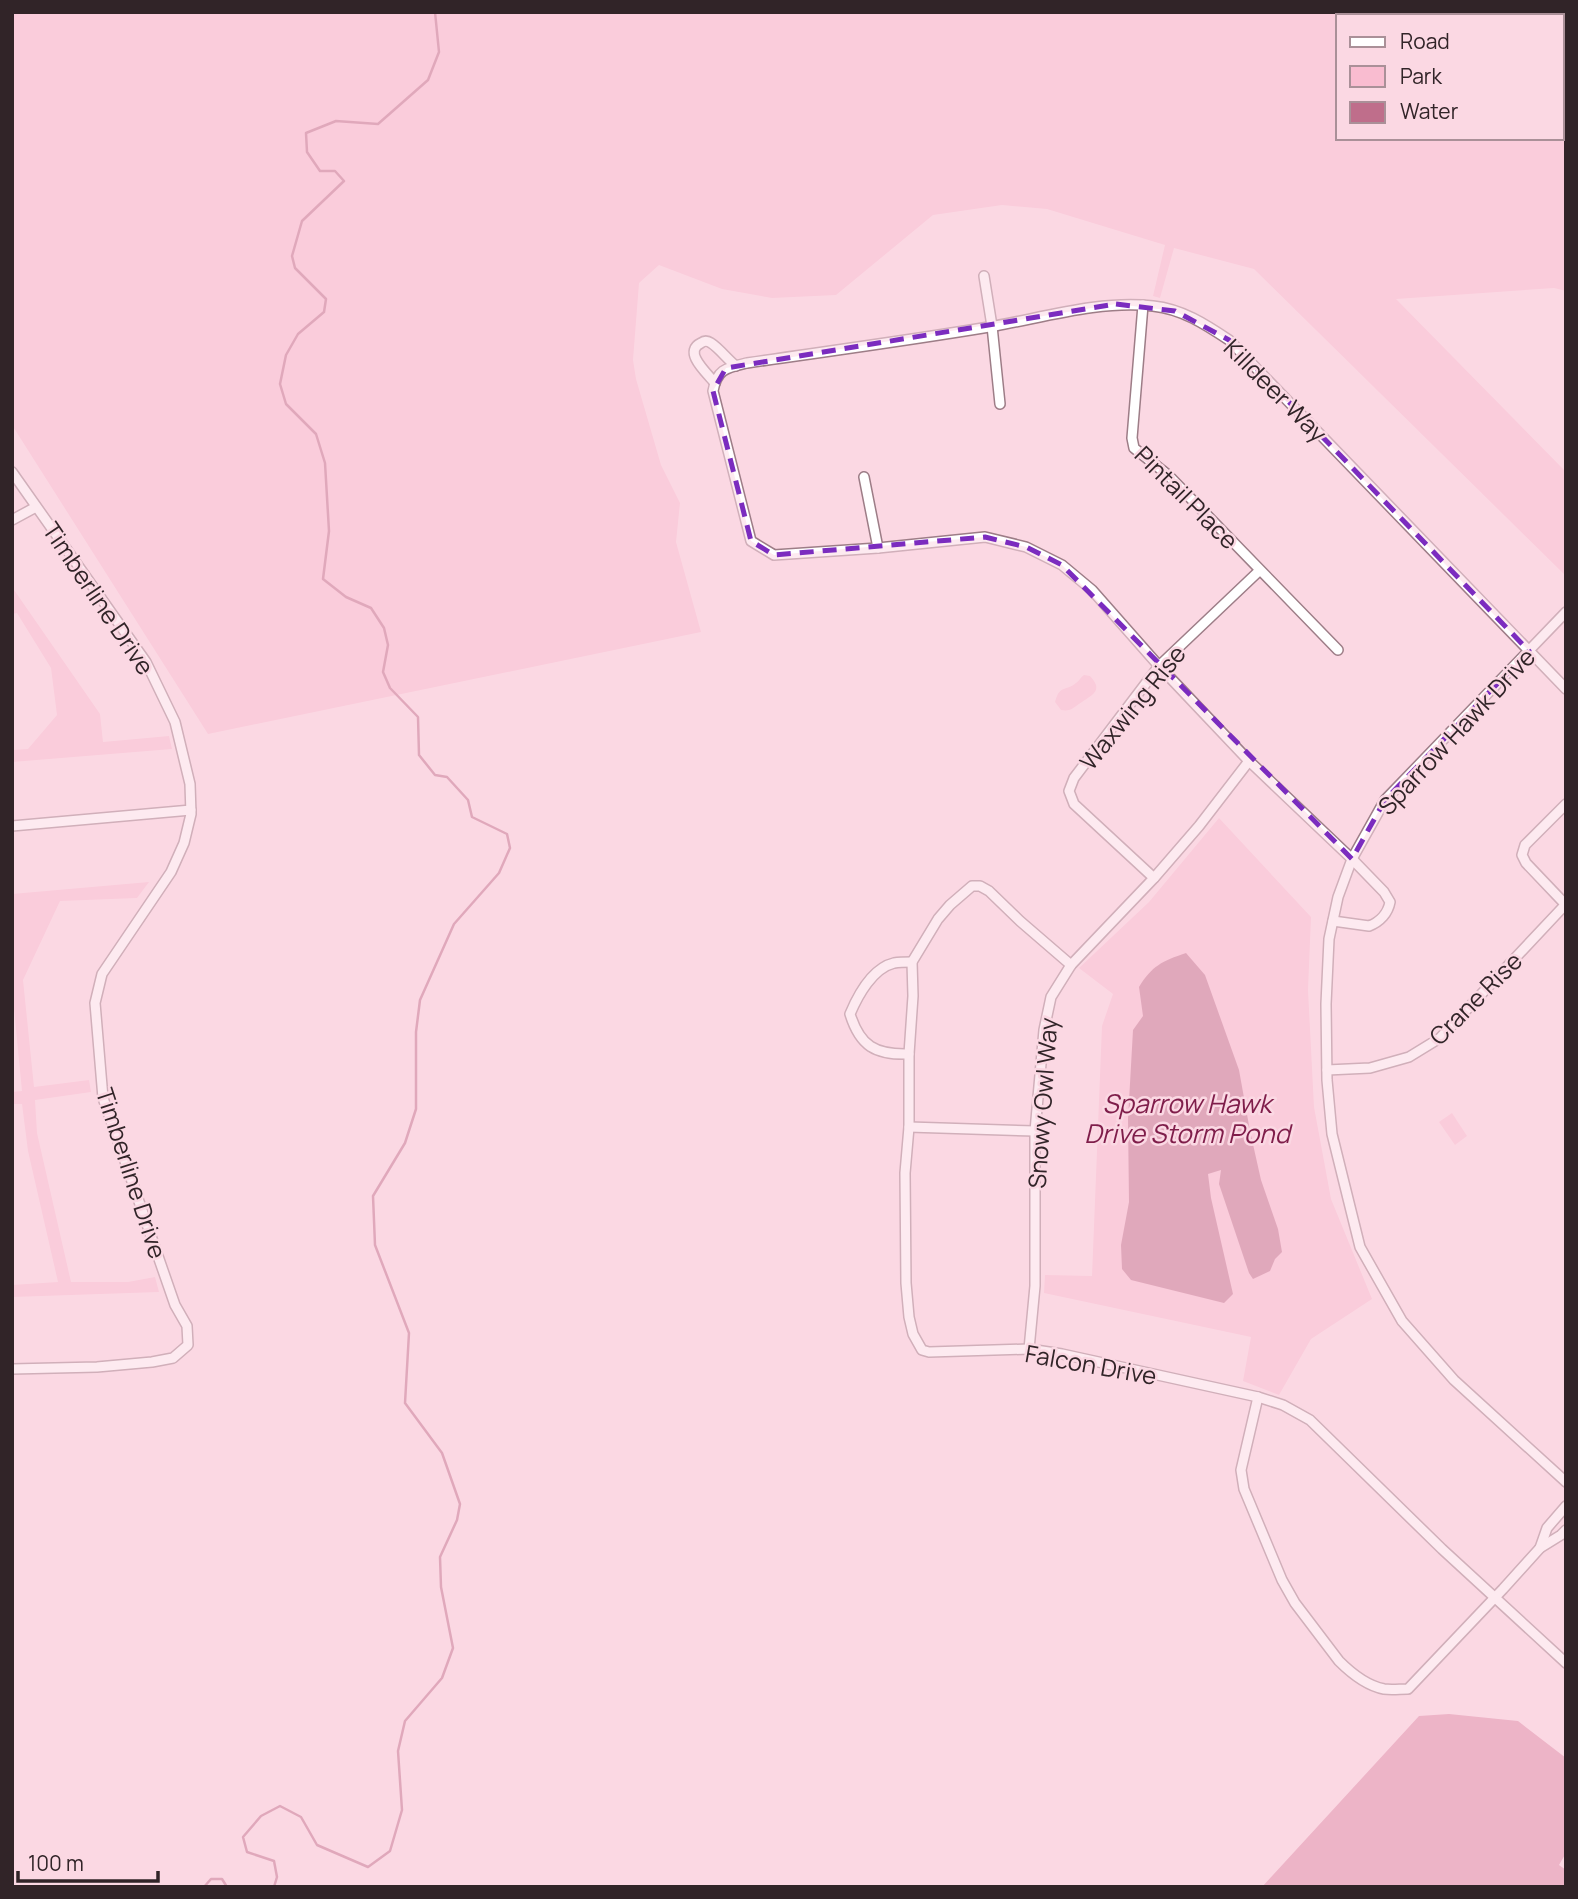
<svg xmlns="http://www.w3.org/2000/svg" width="1578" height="1899" font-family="Manrope,sans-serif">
  <rect width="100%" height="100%" fill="#fbd8e3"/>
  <g fill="#f9bcd0" fill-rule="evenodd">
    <path d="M12 12H1566V291L1554 288 1396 299 1566 472V576L1254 269 1174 248 1160 298 1153 296 1165 245 1047 209 1002 205 933 215 836 295 772 298 722 289 659 265 639 283 633 360 636 379 661 465 680 503 676 542 701 632 208 734 12 425ZM1338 16H1562V138H1338Z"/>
    <polygon points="12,587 100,714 103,742 169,736 172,749 12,762 12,750 28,749 57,715 51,668 17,613 12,614"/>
    <path d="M1084 675 1090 676C1103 690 1094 694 1082 702 1074 707 1071 712 1061 710L1055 702C1060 684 1065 692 1076 683 1079 681 1081 677 1084 675Z"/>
    <polygon points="1219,818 1311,917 1308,990 1314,1107 1331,1199 1372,1299 1311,1339 1279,1395 1243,1381 1251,1337 1044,1293 1045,1275 1092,1276 1102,1026 1113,994 1079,968 1149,902"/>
    <polygon points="149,882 137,898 60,901 23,980 34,1087 89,1080 91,1092 35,1100 37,1133 71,1282 128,1282 155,1277 159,1292 12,1297 12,1285 58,1282 28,1151 22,1104 12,1104 12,1092 22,1091 12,988 12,894"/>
    <polygon points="1452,1113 1467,1136 1455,1145 1439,1122"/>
  </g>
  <polygon fill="#db88a5" points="1449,1714 1518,1721 1566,1758 1566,1853 1559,1865 1566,1870 1566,1887 1262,1887 1419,1716"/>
  <path fill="#bf6e8b" d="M1186 953 1205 975 1239 1070 1250 1131 1261 1180 1278 1229 1282 1252 1275 1259 1270 1271 1253 1279 1249 1273 1219 1184 1221 1170 1208 1174 1211 1198 1233 1294 1224 1303 1131 1280 1122 1269 1121 1245 1129 1202 1128 1119 1133 1030 1143 1016 1139 987C1152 966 1162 961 1186 953Z"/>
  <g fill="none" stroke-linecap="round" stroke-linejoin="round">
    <g stroke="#bf6e8b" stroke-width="2.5">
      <polyline points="204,1887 211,1879 222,1879 227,1887"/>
      <polyline points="274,1887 277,1877 274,1861 247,1852 243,1837 261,1816 280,1806 301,1817 317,1845 368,1867 390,1851 402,1810 398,1751 405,1721 442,1678 453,1648 441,1587 440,1557 457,1520 460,1504 442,1453 405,1403 409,1333 375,1245 373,1196 405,1143 416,1109 416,1032 420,1000 454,924 499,873 510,848 507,834 472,817 468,800 447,777 435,775 419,755 418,717 390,688 383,672 388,645 384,628 371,608 346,597 323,579 329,531 325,463 316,434 286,404 280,384 286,355 298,334 324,312 326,299 295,268 292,256 302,221 344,181 335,171 320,171 307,152 306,133 336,121 378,124 428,80 439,52 435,12"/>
    </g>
    <defs>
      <g id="minor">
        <polyline points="984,276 992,326 1000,404"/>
        <polyline points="1143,305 1132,438 1134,448 1168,475 1338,650"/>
        <path d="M715 383C708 374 682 352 701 343 705 340 708 341 711 343 719 348 728 360 736 366"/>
        <polyline points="12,472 146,662 175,722 190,784 191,814 184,843 171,872 102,974 95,1003 103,1098 175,1305 187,1326 188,1345 173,1358 152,1362 97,1367 12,1369"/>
        <polyline points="864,477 878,548"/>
        <polyline points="12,520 36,507"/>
        <polyline points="1566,612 1385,800 1352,859 1338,897 1329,939 1326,1004 1327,1080 1332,1134 1360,1247 1402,1321 1454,1380 1566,1482"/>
        <polyline points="1566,804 1525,845 1522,855 1526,863 1566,905"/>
        <polyline points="12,826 191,810"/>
        <polyline points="1154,878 1074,804 1069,791 1074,778 1159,666 1259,571"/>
        <path d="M1333 921 1369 926C1380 922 1388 913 1390 902L1384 892 1352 859 1249 761 1159 666 1092 590 1062 565 1026 547 985 537 878 548 774 555 751 541 713 391C717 369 726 368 747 363 829 351 912 340 995 326 1045 317 1101 300 1153 306 1182 309 1205 324 1229 340L1566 689"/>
        <polyline points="1071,965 1020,921 989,891 980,886 972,886 950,905 938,919 912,962 913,996 909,1054 909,1127 905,1173 906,1283 909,1317 913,1334 922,1350 929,1352 1029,1349 1062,1354 1258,1397 1283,1405 1310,1420 1442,1549 1566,1663"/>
        <path d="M909 1054C875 1055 860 1046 850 1014 858 995 873 968 894 963 900 962 907 962 912 962"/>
        <polyline points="1327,1070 1370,1068 1409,1057 1440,1038 1565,905"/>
        <polyline points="909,1127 1035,1131"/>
        <polyline points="1029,1349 1035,1286 1035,1131 1044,1030 1051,997 1071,965 1154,878 1199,826 1249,761"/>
        <path d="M1258 1397 1241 1470 1244 1489 1282 1580 1295 1603 1339 1661C1351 1673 1368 1686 1384 1689 1391 1690 1400 1689 1408 1689L1503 1589 1540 1548 1561 1535 1566 1530"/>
        <polyline points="1540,1548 1547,1528 1566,1506"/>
      </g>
    </defs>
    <use href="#minor" stroke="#9d7d87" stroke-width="12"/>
    <use href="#minor" stroke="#fff" stroke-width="9"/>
  </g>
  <path d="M0 0H1578V1899H0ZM1116 304 1175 311 1229 340 1529 651 1385 800 1352 859 1062 565 1026 547 985 537 774 555 751 541 713 391 726 368Z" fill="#fbd8e3" fill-opacity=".55" fill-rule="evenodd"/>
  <path fill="none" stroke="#7b2cbf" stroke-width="5" stroke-dasharray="14 9" stroke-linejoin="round" d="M1116 304 1175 311 1229 340 1529 651 1385 800 1352 859 1062 565 1026 547 985 537 774 555 751 541 713 391 726 368Z"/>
  <g text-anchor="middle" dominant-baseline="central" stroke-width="5" stroke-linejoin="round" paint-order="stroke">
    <g font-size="24" fill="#312428" stroke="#fbd8e3">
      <text transform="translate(1276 390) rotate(45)">Killdeer Way</text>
      <text transform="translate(1187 497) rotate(45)">Pintail Place</text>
      <text transform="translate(99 598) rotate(56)">Timberline Drive</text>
      <text transform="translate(1132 707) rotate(-51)">Waxwing Rise</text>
      <text transform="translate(1456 731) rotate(-47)">Sparrow Hawk Drive</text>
      <text transform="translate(1475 998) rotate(-45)">Crane Rise</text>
      <text transform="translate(1042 1103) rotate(-86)">Snowy Owl Way</text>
      <text transform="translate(132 1173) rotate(72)">Timberline Drive</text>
      <text transform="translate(1091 1364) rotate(10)">Falcon Drive</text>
    </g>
    <g font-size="26" font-style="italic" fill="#7f1d4a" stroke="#fbd8e3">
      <text x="1187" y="1103">Sparrow Hawk<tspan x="1187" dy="30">Drive Storm Pond</tspan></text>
    </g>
  </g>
  <rect width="1578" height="1899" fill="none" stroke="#312428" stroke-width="28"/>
  <rect x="1336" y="14" width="228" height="126" fill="#fbd8e3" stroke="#aa9098" stroke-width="2"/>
  <rect x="1350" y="37" width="35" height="10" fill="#ffffff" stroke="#aa9098" stroke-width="2"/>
  <text x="1400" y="49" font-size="21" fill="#312428">Road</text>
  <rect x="1350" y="66" width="35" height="21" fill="#f9bcd0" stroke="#aa9098" stroke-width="2"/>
  <text x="1400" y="84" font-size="21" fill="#312428">Park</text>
  <rect x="1350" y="102" width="35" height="21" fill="#bf6e8b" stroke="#aa9098" stroke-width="2"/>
  <text x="1400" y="119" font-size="21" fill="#312428">Water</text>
  <path d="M18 1871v10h140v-10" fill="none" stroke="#312428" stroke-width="3.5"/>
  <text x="28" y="1871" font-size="21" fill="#312428" stroke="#fbd8e3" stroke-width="5" paint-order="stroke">100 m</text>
</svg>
